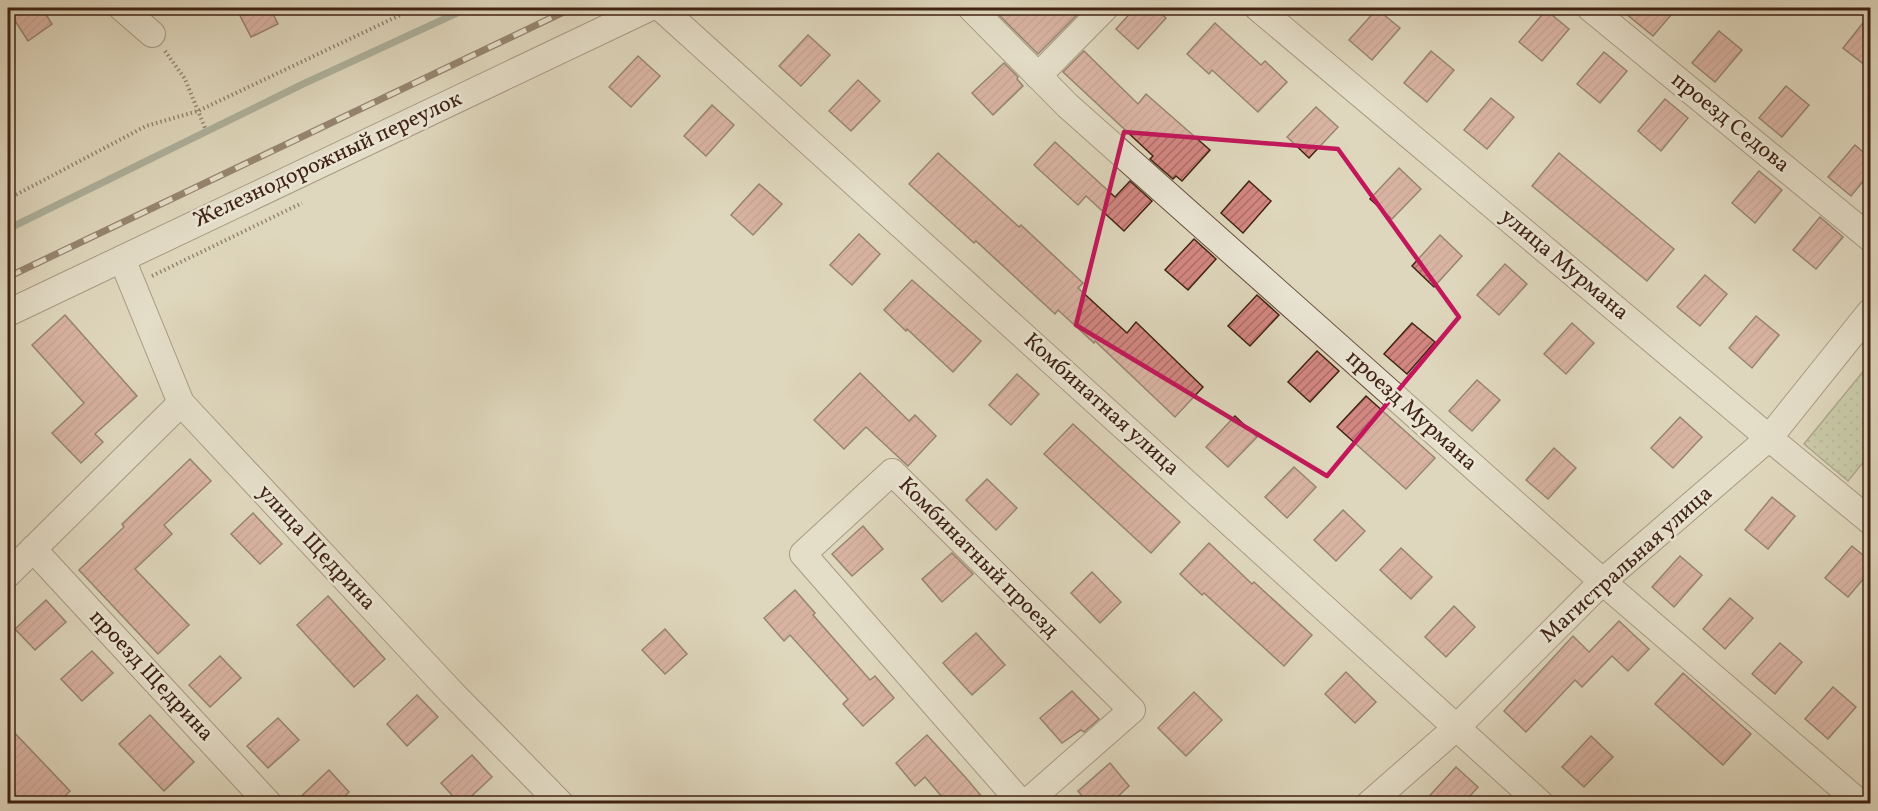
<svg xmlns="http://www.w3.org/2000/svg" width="1878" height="811" font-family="Vollkorn,serif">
  <defs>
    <pattern id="green-dots" width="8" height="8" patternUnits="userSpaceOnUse" patternTransform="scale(1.5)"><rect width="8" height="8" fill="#b1be92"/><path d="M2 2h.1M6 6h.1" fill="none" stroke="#919a76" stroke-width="1.8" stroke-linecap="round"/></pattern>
    <pattern id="building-hatch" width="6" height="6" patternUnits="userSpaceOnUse" patternTransform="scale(1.5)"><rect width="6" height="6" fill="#d38782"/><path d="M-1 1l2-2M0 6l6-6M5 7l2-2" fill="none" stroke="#ad6e69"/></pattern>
  </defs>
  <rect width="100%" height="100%" fill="#dfd7bd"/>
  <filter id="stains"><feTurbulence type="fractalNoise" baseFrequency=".00333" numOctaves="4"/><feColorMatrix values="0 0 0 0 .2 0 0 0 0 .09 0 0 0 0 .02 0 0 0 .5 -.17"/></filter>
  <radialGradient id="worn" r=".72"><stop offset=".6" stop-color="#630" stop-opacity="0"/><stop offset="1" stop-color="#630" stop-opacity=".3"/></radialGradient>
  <polygon fill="url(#green-dots)" stroke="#787052" stroke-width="1.5" points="1870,363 1870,454 1848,481 1804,444"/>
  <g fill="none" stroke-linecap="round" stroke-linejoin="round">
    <polyline stroke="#727e71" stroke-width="7" points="8,229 303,84 468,8"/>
  </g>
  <g fill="url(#building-hatch)" stroke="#402313" stroke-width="1.5">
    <polygon points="8,8 42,8 52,24 28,41 8,10"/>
    <polygon points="236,8 270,8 278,24 251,37"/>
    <polygon points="992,8 1084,8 1038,54"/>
    <polygon points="1135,8 1155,8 1166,18 1138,49 1116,29"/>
    <polygon points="1619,8 1677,8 1653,36"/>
    <polygon points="1377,9 1400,28 1372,60 1349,40"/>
    <polygon points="1546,10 1569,29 1542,61 1519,42"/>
    <polygon points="1870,14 1870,69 1843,48"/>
    <polygon points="1215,23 1261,65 1265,61 1287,82 1258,112 1212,70 1209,74 1187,54"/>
    <polygon points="1719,31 1742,50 1715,82 1692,63"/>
    <polygon points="808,35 830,55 801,86 779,66"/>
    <polygon points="1084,51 1138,104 1146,94 1210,150 1182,181 1176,176 1173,179 1150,159 1153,156 1063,72"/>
    <polygon points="1431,51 1454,70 1427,102 1404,83"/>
    <polygon points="1604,52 1627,71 1600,103 1577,84"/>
    <polygon points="638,56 660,76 631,107 609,87"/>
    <polygon points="1004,63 1018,77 1017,79 1023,86 993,115 972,93"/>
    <polygon points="858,80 880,101 851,131 829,111"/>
    <polygon points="1786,86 1809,105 1782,137 1759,118"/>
    <polygon points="1491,98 1514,117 1487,149 1464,130"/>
    <polygon points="1665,99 1688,118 1661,151 1638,131"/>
    <polygon points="712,105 734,125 706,156 684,136"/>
    <polygon points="1316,107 1338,127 1309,158 1287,137"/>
    <polygon points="1055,142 1115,197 1130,181 1152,201 1124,231 1086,196 1078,205 1034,165"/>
    <polygon points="1855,145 1870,158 1870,173 1851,196 1828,177"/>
    <polygon points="938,153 1019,227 1021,225 1083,283 1078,288 1127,333 1136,322 1203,387 1175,417 1095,341 1094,343 1058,310 1055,314 976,241 974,243 909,184"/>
    <polygon points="1559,153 1674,249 1647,281 1532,186"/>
    <polygon points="1399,168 1421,189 1392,219 1370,199"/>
    <polygon points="1759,171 1782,190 1755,223 1732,203"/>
    <polygon points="1249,181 1271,201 1243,233 1221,213"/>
    <polygon points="759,184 782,204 753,235 731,215"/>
    <polygon points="1820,217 1843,237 1816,269 1793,250"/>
    <polygon points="859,234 880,254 852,285 830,265"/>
    <polygon points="1440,235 1462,256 1434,287 1412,266"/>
    <polygon points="1194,239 1216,259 1188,290 1165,270"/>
    <polygon points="1505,264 1527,284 1499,315 1477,295"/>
    <polygon points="1705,275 1727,294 1700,326 1677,307"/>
    <polygon points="912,280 981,341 953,372 907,329 906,331 884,310"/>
    <polygon points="1257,295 1279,315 1250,346 1228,326"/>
    <polygon points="65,315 137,396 95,434 103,442 81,463 52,433 84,403 32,345"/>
    <polygon points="1756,316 1779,335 1752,368 1729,348"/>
    <polygon points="1412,323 1435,342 1407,374 1384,354"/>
    <polygon points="1572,323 1594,343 1566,374 1544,354"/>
    <polygon points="1317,351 1339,371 1310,402 1288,382"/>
    <polygon points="860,373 909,421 915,415 936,436 908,466 866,427 844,449 814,420"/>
    <polygon points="1017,374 1039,394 1011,425 989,405"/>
    <polygon points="1477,380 1500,400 1472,431 1449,411"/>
    <polygon points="1366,396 1435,458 1406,489 1337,427"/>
    <polygon points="1235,416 1257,437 1228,467 1206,447"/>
    <polygon points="1680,417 1702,437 1673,468 1651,448"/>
    <polygon points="1073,424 1180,522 1151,553 1044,454"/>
    <polygon points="1554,448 1576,468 1548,499 1526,480"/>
    <polygon points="190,459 211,481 164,525 172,534 135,569 189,625 158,654 79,570 124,527 122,524"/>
    <polygon points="1294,467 1316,487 1287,518 1265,497"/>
    <polygon points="987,479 1017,508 996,530 966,500"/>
    <polygon points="1772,497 1795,516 1768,549 1745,530"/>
    <polygon points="1343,510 1365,531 1336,561 1314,540"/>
    <polygon points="253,513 282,544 260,564 231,534"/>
    <polygon points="863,526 883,549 852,576 832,554"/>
    <polygon points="1209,543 1252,584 1254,582 1312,635 1284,666 1204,593 1202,595 1180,574"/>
    <polygon points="1852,546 1870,561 1870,571 1848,597 1825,578"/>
    <polygon points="1401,548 1432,577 1411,599 1380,570"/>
    <polygon points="952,553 973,574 942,602 922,579"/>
    <polygon points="1680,556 1702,575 1674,607 1652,587"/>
    <polygon points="1092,572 1121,602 1100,623 1071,593"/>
    <polygon points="795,590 815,613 813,615 870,680 875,676 894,698 863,726 843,704 848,699 790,635 784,641 764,618"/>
    <polygon points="328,596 385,659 354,687 297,625"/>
    <polygon points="1730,598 1753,618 1725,649 1703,629"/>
    <polygon points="46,600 66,622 35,650 15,629"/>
    <polygon points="1454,606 1475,627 1446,657 1425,637"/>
    <polygon points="1619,621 1649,649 1628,671 1612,656 1582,687 1575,680 1526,732 1504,711 1573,636 1589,652"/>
    <polygon points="665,629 687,654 665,674 642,650"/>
    <polygon points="976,633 1005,665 972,695 943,663"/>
    <polygon points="1780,643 1802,662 1775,694 1752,674"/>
    <polygon points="92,651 113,673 82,701 61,679"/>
    <polygon points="220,656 241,678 210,707 189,685"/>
    <polygon points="1346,672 1376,702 1355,723 1325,694"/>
    <polygon points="1683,673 1751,734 1723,765 1655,704"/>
    <polygon points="1833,687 1856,707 1828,739 1805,719"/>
    <polygon points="1072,691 1099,719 1084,732 1081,730 1062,743 1040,718"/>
    <polygon points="1194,692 1222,720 1186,756 1158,728"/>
    <polygon points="417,695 438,717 407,746 387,724"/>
    <polygon points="150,715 194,762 164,791 119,744"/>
    <polygon points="278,718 299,740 268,768 247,746"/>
    <polygon points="8,726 70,791 57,804 23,804 8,787"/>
    <polygon points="927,735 966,778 988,804 948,804 925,777 915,786 896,763"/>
    <polygon points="1591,736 1613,757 1584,787 1562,767"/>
    <polygon points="472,755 492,777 463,804 460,804 441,783"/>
    <polygon points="1110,763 1129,786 1110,804 1089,804 1078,791"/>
    <polygon points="1456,767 1478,787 1463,804 1422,804"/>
    <polygon points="329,770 349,792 337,804 293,804"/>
  </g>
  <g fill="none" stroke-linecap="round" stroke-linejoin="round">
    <defs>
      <g id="minor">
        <polyline points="122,8 152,34"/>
        <polyline points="661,8 1541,804"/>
        <polyline points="971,8 1068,106 1611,589 1861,804"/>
        <polyline points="1258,8 1769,438 1870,521"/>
        <polyline points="1590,8 1870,238"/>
        <polyline points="1038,76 1105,8"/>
        <polyline points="122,259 181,403 452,693 561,804"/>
        <polyline points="8,313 649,8"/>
        <polyline points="33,549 269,804"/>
        <polyline points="8,574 181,403"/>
        <polyline points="1022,804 803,554 892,472 1132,710 1025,804"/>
        <polyline points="1369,804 1457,727 1602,582 1769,438 1870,312"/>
      </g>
    </defs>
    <use href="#minor" stroke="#68503e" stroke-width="28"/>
    <g stroke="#402313" stroke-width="4" stroke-dasharray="1.5 3" stroke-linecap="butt">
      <polyline points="165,51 185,79 205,128"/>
      <polyline points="8,199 146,126 198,111 415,8"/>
      <polyline points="152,276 302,203"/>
    </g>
    <use href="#minor" stroke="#eae5d4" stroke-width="26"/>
    <defs>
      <polyline id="rail" points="8,277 572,8"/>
    </defs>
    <use href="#rail" stroke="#402313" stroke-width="7"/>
    <use href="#rail" stroke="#eae5d4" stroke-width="4.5" stroke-dasharray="14" stroke-linecap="butt"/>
  </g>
  <path d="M0 0H1878V811H0ZM1124 132 1338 149 1459 317 1327 476 1076 325Z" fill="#dfd7bd" fill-opacity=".55" fill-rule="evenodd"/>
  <path fill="none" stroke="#c2185b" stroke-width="4.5" stroke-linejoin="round" d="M1124 132 1338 149 1459 317 1327 476 1076 325Z"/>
  <g text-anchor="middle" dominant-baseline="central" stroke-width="5" stroke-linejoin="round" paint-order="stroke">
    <g font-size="22" fill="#402313" stroke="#eae5d4">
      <text transform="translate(1730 123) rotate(39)">проезд Седова</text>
      <text transform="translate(328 160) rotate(-25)">Железнодорожный переулок</text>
      <text transform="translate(1564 265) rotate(40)">улица Мурмана</text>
      <text transform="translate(1101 405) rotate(42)">Комбинатная улица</text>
      <text transform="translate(1411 411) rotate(42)">проезд Мурмана</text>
      <text transform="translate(316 548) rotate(47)">улица Щедрина</text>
      <text transform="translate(978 558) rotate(45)">Комбинатный проезд</text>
      <text transform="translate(1627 565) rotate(-42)">Магистральная улица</text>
      <text transform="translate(151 676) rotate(47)">проезд Щедрина</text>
    </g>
  </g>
  <rect width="1878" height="811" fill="none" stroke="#dfd7bd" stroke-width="30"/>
  <rect x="9" y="9" width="1860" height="793" fill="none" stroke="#402313" stroke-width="3"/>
  <rect x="15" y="15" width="1848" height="781" fill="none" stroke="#402313" stroke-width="1.5"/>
  <rect width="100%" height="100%" filter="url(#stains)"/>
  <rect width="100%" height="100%" fill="url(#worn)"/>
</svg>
